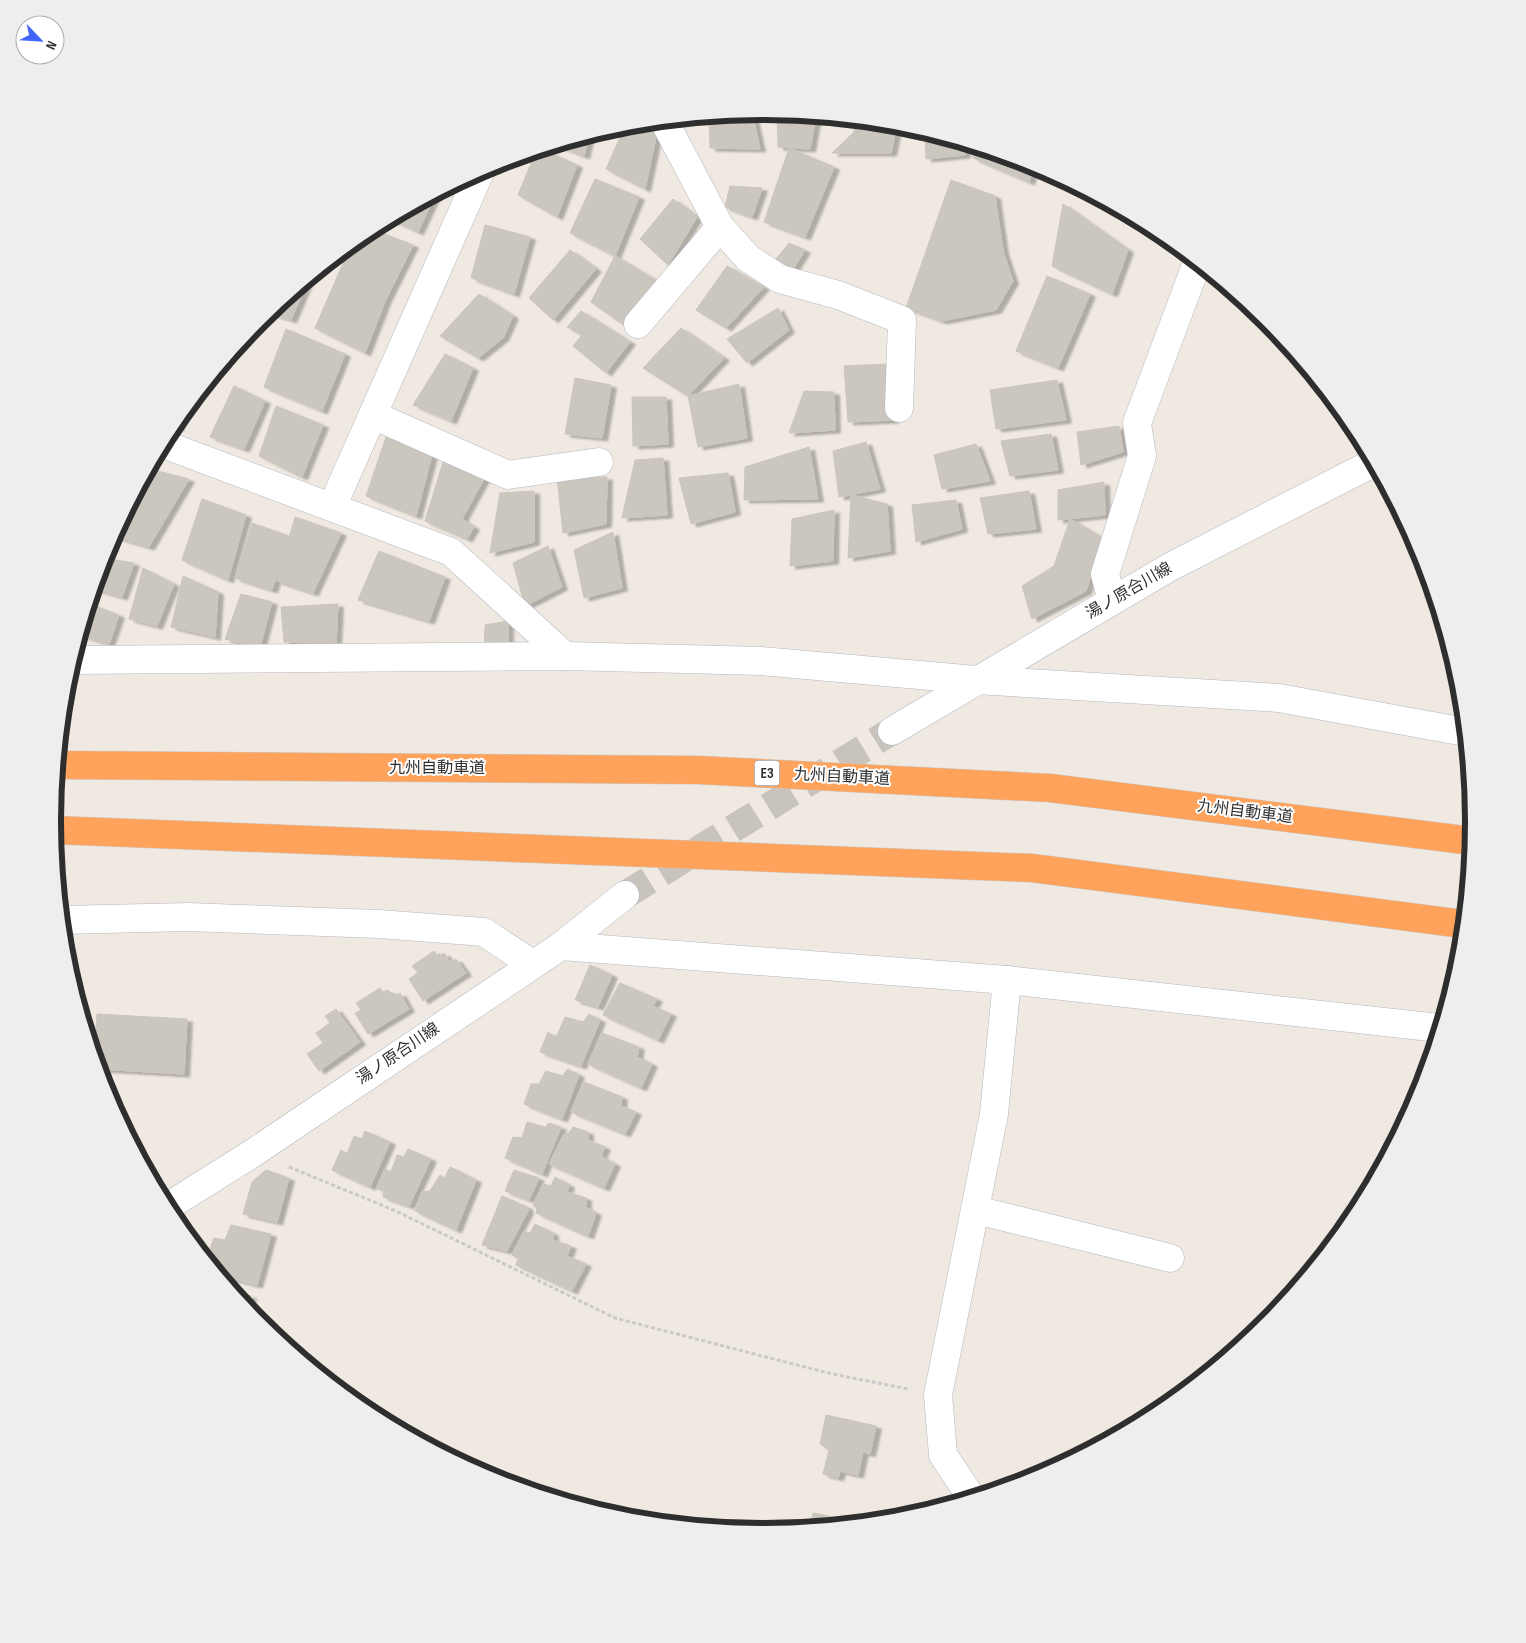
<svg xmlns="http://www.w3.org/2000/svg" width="1526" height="1643" font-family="'Sofia Sans Condensed','Noto Sans JP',sans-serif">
  <defs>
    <filter id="shadow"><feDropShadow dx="5.5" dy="3" stdDeviation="1" flood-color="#0004"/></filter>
  </defs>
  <rect width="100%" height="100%" fill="#efe9e1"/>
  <g fill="#cbc7bf" stroke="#cbc5ba" filter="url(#shadow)">
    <polygon points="752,112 760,149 710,148 709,116"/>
    <polygon points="777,112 816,116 810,149 778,147"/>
    <polygon points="856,120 897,124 891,153 832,153 854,132"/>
    <polygon points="636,123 657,132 645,189 606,169 626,124"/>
    <polygon points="925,132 965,144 965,155 926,159"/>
    <polygon points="589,136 584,156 556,145"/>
    <polygon points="789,148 834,167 805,237 764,222"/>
    <polygon points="977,148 1035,165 1029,182 973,158"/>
    <polygon points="542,149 577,165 557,217 518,195 536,151"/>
    <polygon points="1052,174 1080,189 1051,178"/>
    <polygon points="595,179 639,197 615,256 570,233"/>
    <polygon points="951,180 995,196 1003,251 1013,281 996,310 942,321 906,308"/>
    <polygon points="730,186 762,188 752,217 725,207"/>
    <polygon points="435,195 418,232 390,219"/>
    <polygon points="673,199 697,217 668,265 640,239"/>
    <polygon points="1063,204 1128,250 1112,294 1052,266"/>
    <polygon points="485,225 530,237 514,294 471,278"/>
    <polygon points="371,229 413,245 386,299 337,277 352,244"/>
    <polygon points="789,243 805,250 789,276 771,265"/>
    <polygon points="570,250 596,269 553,320 529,298"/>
    <polygon points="615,256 657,281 625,326 591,302"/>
    <polygon points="727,266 764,287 726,328 696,310"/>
    <polygon points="1047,276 1090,294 1058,368 1016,351"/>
    <polygon points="337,277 386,299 365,353 315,328"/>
    <polygon points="308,280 291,320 269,313"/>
    <polygon points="479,294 513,316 503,338 478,358 440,336"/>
    <polygon points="778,308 789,330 747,363 727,339"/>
    <polygon points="581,311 630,342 606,373 573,346 582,335 567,327"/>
    <polygon points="681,328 724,358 688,396 643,368"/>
    <polygon points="286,329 345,354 322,411 264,387"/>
    <polygon points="445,354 473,368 451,421 413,405"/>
    <polygon points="887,364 893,420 848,422 844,366"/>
    <polygon points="575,378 611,385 602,438 565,434"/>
    <polygon points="1057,380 1066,420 996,429 990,390"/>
    <polygon points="739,384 747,438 698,447 688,396"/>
    <polygon points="234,386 265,401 244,449 210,437"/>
    <polygon points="804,391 834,392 835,430 789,433"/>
    <polygon points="632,397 666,397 668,444 633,446"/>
    <polygon points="276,406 323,425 302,477 259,456"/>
    <polygon points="181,416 178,428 173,426"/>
    <polygon points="1119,426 1123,452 1081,465 1077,432"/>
    <polygon points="1051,434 1058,470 1010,476 1001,441"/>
    <polygon points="386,437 432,455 416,516 366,496"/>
    <polygon points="866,442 880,489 839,497 833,451"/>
    <polygon points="976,444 990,481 942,489 934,455"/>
    <polygon points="809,447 818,499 744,500 745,467"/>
    <polygon points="663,458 667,515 622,518 635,460"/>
    <polygon points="444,459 486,475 462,519 474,527 467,539 425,521"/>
    <polygon points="150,469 189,479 149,547 116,537 123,519"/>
    <polygon points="728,473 735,512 691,524 679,478"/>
    <polygon points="607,477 606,524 563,533 557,478"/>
    <polygon points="1104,482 1105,515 1058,520 1058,490"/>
    <polygon points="534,491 534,542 490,553 500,493"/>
    <polygon points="1029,491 1036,529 988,534 980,498"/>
    <polygon points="851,495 887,504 890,551 848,558"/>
    <polygon points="202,499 246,515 228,580 182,560"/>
    <polygon points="956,500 962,529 916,542 912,505"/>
    <polygon points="834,510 833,561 790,566 792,519"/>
    <polygon points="295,517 341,533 313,593 277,581"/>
    <polygon points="1070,519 1103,538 1086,591 1032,619 1022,586 1054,566"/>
    <polygon points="252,523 289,536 272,590 235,578"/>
    <polygon points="613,532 622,588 584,598 574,550"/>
    <polygon points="548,546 562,587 525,606 513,563"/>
    <polygon points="379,551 445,577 429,621 358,600"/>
    <polygon points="104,558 134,563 122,597 95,589"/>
    <polygon points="143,568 174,584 157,626 129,619"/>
    <polygon points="183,576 218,592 215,637 171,627"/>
    <polygon points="241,594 272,602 260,647 225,639"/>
    <polygon points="90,604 119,615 109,644 81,635"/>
    <polygon points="338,604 336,644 284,642 281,607"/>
    <polygon points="508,621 508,647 484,657 485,625"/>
    <polygon points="434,951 438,957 444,953 450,962 456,959 466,973 423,1001 409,979 418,973 412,966"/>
    <polygon points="590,965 612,975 598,1007 575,1000"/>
    <polygon points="620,983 657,999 653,1006 671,1014 658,1040 603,1015"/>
    <polygon points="380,988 383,993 388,990 394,996 400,993 409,1009 368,1034 355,1013 361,1010 356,1003"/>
    <polygon points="336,1009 360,1042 319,1071 307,1054 323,1043 316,1033 330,1023 325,1016"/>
    <polygon points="97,1014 187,1019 184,1074 99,1069 95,1054"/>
    <polygon points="589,1014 600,1020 581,1066 540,1052 548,1032 556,1038 565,1017 583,1022"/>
    <polygon points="602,1033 639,1047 637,1057 652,1064 641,1088 588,1064"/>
    <polygon points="568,1069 579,1075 562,1119 524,1104 531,1084 539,1084 546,1071 562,1076"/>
    <polygon points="584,1082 622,1097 621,1106 636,1112 625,1134 571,1112"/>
    <polygon points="527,1122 545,1127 549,1123 561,1127 542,1174 505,1158 513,1137 522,1138"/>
    <polygon points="573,1127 588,1132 588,1140 605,1147 601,1156 615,1164 604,1188 549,1164 564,1134 569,1133"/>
    <polygon points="365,1131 390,1142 370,1187 332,1170 341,1150 347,1154 354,1136 362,1139"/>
    <polygon points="408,1149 431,1159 409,1206 383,1197 384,1191 377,1189 385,1169 391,1172 397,1155 404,1157"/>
    <polygon points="450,1167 476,1180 456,1230 415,1211 422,1192 430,1191 440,1175 445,1178"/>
    <polygon points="266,1170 289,1178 277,1222 243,1214 252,1182"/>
    <polygon points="514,1170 539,1178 529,1200 505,1191"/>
    <polygon points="555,1177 569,1185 567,1192 586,1198 586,1207 596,1213 588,1236 536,1213 537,1208 533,1206 543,1184 551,1186"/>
    <polygon points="502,1196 527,1207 528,1211 507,1251 482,1245"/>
    <polygon points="535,1224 553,1233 553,1240 571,1246 567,1256 586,1264 572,1291 516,1265 518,1259 512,1255 524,1231 530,1233"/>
    <polygon points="231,1225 271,1234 257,1285 221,1276 218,1272 220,1260 207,1257 214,1238 225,1240"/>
    <polygon points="235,1293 251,1296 249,1309"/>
    <polygon points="826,1415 876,1426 870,1454 863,1452 858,1475 840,1471 838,1478 823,1474 829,1450 820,1444"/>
    <polygon points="813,1513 854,1521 854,1523 810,1527"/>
  </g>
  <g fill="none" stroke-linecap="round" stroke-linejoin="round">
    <polyline stroke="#c8c4bd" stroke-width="28" stroke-dasharray="28 14" stroke-linecap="butt" points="625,895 892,731"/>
    <defs>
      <g id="minor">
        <polyline points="720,227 748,258 780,279 838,295 902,320 899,408"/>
        <polyline points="638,324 720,227 664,121"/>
        <polyline points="373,415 508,475 599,462"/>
        <polyline points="163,444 451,552 565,656"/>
        <polyline points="332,507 481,170"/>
        <polyline points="1112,601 1105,574 1142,456 1137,423 1197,263"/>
        <polyline points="73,660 565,656 761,661 976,680 1279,698 1465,732"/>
        <polyline points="62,920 188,917 379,924 484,932 532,964"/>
        <polyline points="561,946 1007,980 1439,1028"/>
        <polyline points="976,1210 1170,1258"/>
        <polyline points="971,1497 943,1455 938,1395 994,1114 1007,980"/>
      </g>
      <g id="secondary">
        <polyline points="892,731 1170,567 1373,463"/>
        <polyline points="167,1207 253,1153 561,946 625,895"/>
      </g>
      <g id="motorway">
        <polyline points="58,765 698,770 1050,788 1472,841"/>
        <polyline points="53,830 1032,868 1463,924"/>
      </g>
    </defs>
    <use href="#minor" stroke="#b4b7c1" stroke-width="29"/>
    <use href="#secondary" stroke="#b4b7c1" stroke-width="29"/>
    <use href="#motorway" stroke="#c9c9c9" stroke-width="29"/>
    <polyline stroke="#c9c9c9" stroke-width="3" stroke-dasharray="4 2.5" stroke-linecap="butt" points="289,1167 396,1211 615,1318 828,1373 908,1389"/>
    <use href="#minor" stroke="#fff" stroke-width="28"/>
    <use href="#secondary" stroke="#fff" stroke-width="28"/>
    <use href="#motorway" stroke="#ffa35c" stroke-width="28"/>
  </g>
  <g text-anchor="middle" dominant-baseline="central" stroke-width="4" stroke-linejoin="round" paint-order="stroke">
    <rect fill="#fff" stroke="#6d6d6d" stroke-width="1" x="754.5" y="760.5" width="25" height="25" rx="4"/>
    <g font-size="15" font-weight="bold" fill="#2e2e2e">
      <text x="767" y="773">E3</text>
    </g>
    <g font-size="16" fill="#2e2e2e" stroke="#fff">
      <text transform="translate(1129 591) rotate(-30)">湯ノ原合川線</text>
      <text x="437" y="768">九州自動車道</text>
      <text transform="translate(842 777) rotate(3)">九州自動車道</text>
      <text transform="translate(1245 812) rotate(7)">九州自動車道</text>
      <text transform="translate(398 1054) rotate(-34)">湯ノ原合川線</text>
    </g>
  </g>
  <path d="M0 0H1526V1643H0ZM762 120H764A701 701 0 0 1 1465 821V822A701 701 0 0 1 764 1523H762A701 701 0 0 1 61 822V821A701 701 0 0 1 762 120Z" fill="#eee" fill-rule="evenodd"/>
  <path fill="none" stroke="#2e2e2e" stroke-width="6" d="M762 120H764A701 701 0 0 1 1465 821V822A701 701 0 0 1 764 1523H762A701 701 0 0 1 61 822V821A701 701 0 0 1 762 120Z"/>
  <g transform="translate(40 40) rotate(115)"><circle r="24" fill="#ffffff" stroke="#ababab"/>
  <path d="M0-4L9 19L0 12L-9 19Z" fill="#4264fb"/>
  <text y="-8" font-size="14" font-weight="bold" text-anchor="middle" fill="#2e2e2e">N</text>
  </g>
</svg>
